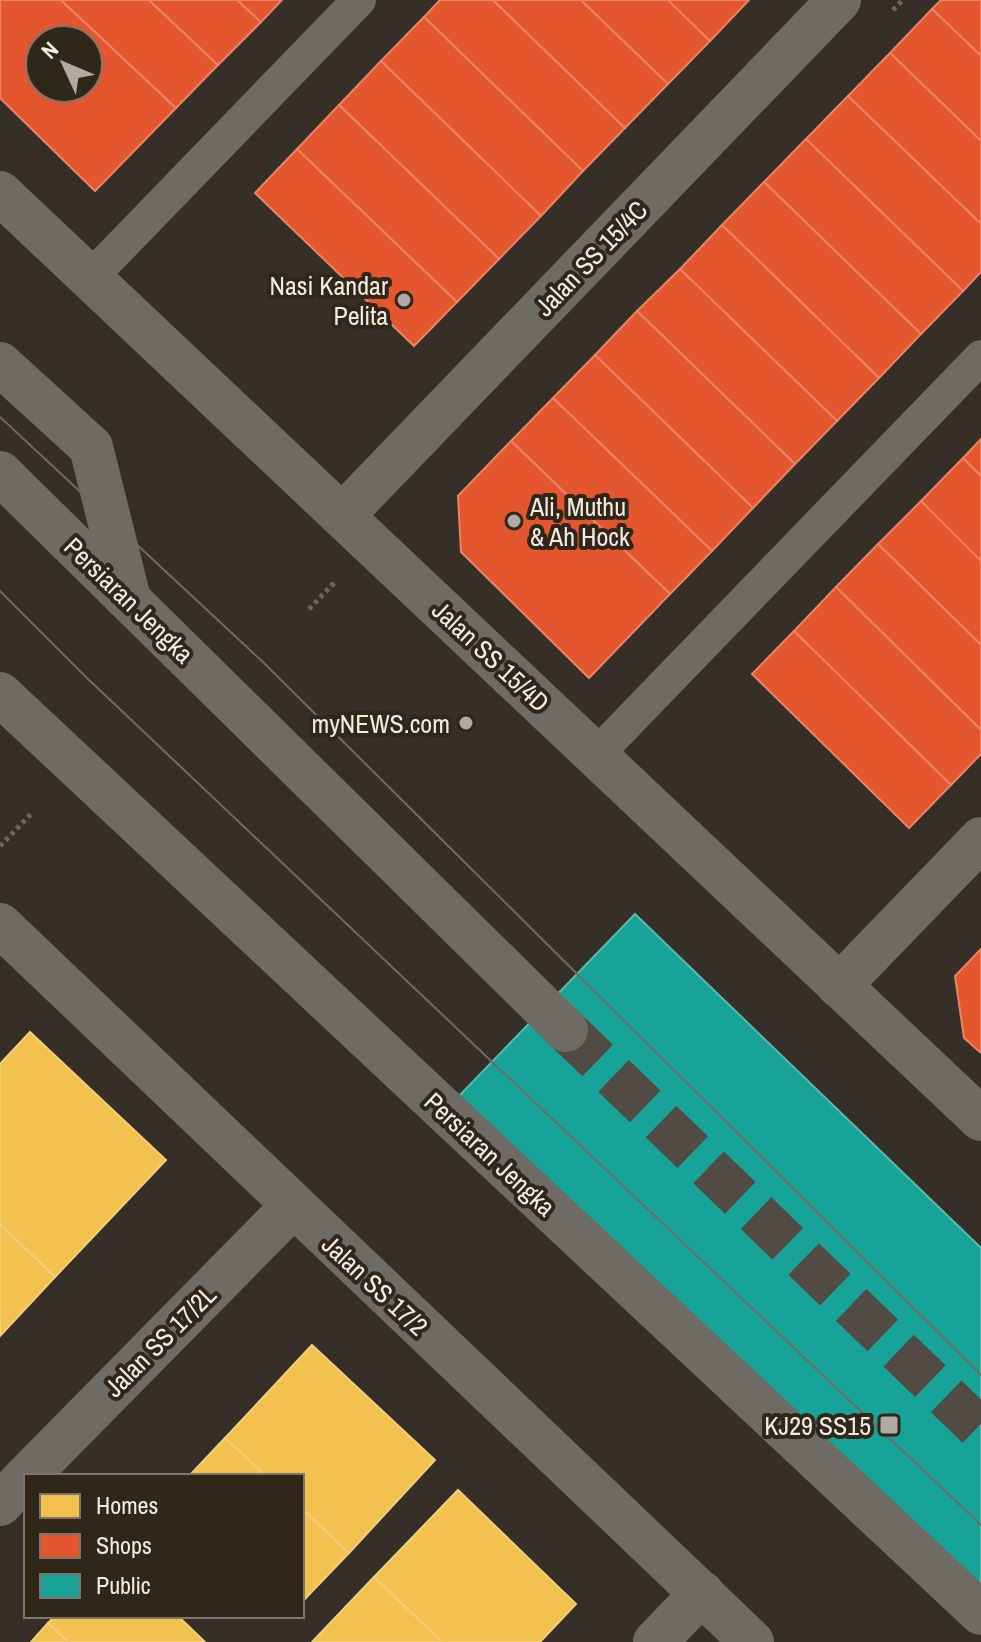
<svg xmlns="http://www.w3.org/2000/svg" width="981" height="1642" font-family="'Archivo Narrow',sans-serif">
  <rect width="100%" height="100%" fill="#352f28"/>
  <g fill="#f2c14e" stroke="#f2ce7b" stroke-width="2">
    <polygon points="30,1032 166,1160 55,1277 0,1224 0,1064"/>
    <polygon points="0,1224 55,1277 0,1336"/>
    <polygon points="312,1345 435,1460 349,1553 302,1509 302,1476 266,1476 225,1438"/>
    <polygon points="225,1438 266,1476 189,1476"/>
    <polygon points="458,1490 576,1604 540,1642 442,1642 374,1577"/>
    <polygon points="302,1509 349,1553 302,1602"/>
    <polygon points="374,1577 442,1642 312,1642"/>
    <polygon points="55,1616 178,1616 205,1642 68,1642 48,1623"/>
    <polygon points="48,1623 68,1642 31,1642"/>
  </g>
  <g fill="#e4572e" stroke="#e88464" stroke-width="2" fill-rule="evenodd">
    <path d="M0 0H61L176 108 95 191 0 98ZM40 40H88V88H40Z"/>
    <polygon points="61,0 149,0 218,65 176,108"/>
    <polygon points="149,0 237,0 261,22 218,65"/>
    <polygon points="237,0 282,0 261,22"/>
    <polygon points="440,0 493,0 625,128 583,171 424,17"/>
    <polygon points="493,0 581,0 668,84 625,128"/>
    <polygon points="581,0 668,0 710,41 668,84"/>
    <polygon points="668,0 749,0 710,41"/>
    <polygon points="941,0 981,0 981,56 932,9"/>
    <polygon points="932,9 981,56 981,141 890,53"/>
    <polygon points="424,17 583,171 541,216 381,61"/>
    <polygon points="890,53 981,141 981,224 848,96"/>
    <polygon points="381,61 541,216 499,259 339,105"/>
    <polygon points="848,96 981,224 981,272 963,291 806,139"/>
    <polygon points="339,105 499,259 457,302 297,149"/>
    <polygon points="806,139 963,291 921,334 764,182"/>
    <polygon points="297,149 457,302 414,346 255,193"/>
    <polygon points="764,182 921,334 879,378 722,225"/>
    <polygon points="722,225 879,378 837,421 680,269"/>
    <polygon points="680,269 837,421 795,464 637,311"/>
    <polygon points="637,311 795,464 753,508 595,355"/>
    <polygon points="595,355 753,508 712,551 553,398"/>
    <polygon points="553,398 712,551 670,594 511,441"/>
    <polygon points="981,439 981,476 963,458"/>
    <polygon points="511,441 670,594 589,678 461,552 458,496"/>
    <polygon points="963,458 981,476 981,561 921,501"/>
    <polygon points="921,501 981,561 981,645 878,544"/>
    <polygon points="878,544 981,645 981,730 836,587"/>
    <polygon points="836,587 981,730 981,754 951,785 794,631"/>
    <polygon points="794,631 951,785 909,828 752,674"/>
    <polygon points="981,949 981,1053 964,1038 955,976"/>
  </g>
  <polygon fill="#17a398" stroke="#59b9ae" stroke-width="2" points="635,914 981,1248 981,1602 458,1097"/>
  <g fill="none" stroke-linecap="round" stroke-linejoin="round">
    <polyline stroke="#514b44" stroke-width="44" stroke-dasharray="44 22" stroke-linecap="butt" points="566,1030 981,1430"/>
    <g stroke="#6b6661" stroke-width="5" stroke-dasharray="4 4" stroke-linecap="butt">
      <polyline points="893,10 903,0"/>
      <polyline points="309,609 336,581"/>
      <polyline points="0,846 32,813"/>
    </g>
    <g stroke="#6e6a64" stroke-width="34">
      <polyline points="90,278 359,0"/>
      <polyline points="596,755 981,357"/>
    </g>
    <g stroke="#6e6a64" stroke-width="44">
      <polyline points="0,193 981,1119"/>
      <polyline points="342,516 839,0"/>
      <polyline points="0,925 752,1642"/>
      <polyline points="839,986 981,839"/>
      <polyline points="27,1476 292,1207"/>
      <polyline points="0,1504 26,1477"/>
      <polyline points="655,1642 702,1593"/>
    </g>
    <g stroke="#6e6a64" stroke-width="44">
      <polyline points="0,364 91,447 129,599"/>
      <polyline points="0,473 566,1030"/>
      <polyline points="0,694 981,1613"/>
    </g>
    <g stroke="#706a64" stroke-width="2">
      <polyline points="0,417 265,664 981,1375"/>
      <polyline points="0,591 87,678 981,1525"/>
    </g>
  </g>
  <g fill="#b0aaa2" stroke="#302619" stroke-width="3">
    <circle cx="404" cy="300" r="8"/>
    <circle cx="514" cy="521" r="8"/>
    <circle cx="466" cy="723" r="8"/>
    <rect x="879" y="1415" width="20" height="20" rx="4"/>
  </g>
  <g text-anchor="middle" dominant-baseline="central" stroke-width="8" stroke-linejoin="round" paint-order="stroke">
    <g font-size="26" fill="#f2ece3" stroke="#302619">
      <text transform="translate(591 258) rotate(-46)">Jalan SS 15/4C</text>
      <text transform="translate(129 600) rotate(44)">Persiaran Jengka</text>
      <text transform="translate(491 656) rotate(43)">Jalan SS 15/4D</text>
      <text transform="translate(490 1154) rotate(43)">Persiaran Jengka</text>
      <text transform="translate(375 1285) rotate(43)">Jalan SS 17/2</text>
      <text transform="translate(160 1341) rotate(-45)">Jalan SS 17/2L</text>
    </g>
    <g font-size="26" fill="#f2ece3" stroke="#302619" text-anchor="end">
      <text x="388" y="285">Nasi Kandar<tspan x="388" dy="30">Pelita</tspan></text>
      <text x="530" y="506" text-anchor="start">Ali, Muthu<tspan x="530" dy="30">&amp; Ah Hock</tspan></text>
      <text x="450" y="723">myNEWS.com</text>
      <text x="871" y="1425">KJ29 SS15</text>
    </g>
  </g>
  <rect x="24" y="1474" width="280" height="144" fill="#302619" stroke="#7e756a" stroke-width="2"/>
  <rect x="40" y="1494" width="40" height="24" fill="#f2c14e" stroke="#7e756a" stroke-width="2"/>
  <text x="96" y="1514" font-size="24" fill="#f2ece3">Homes</text>
  <rect x="40" y="1534" width="40" height="24" fill="#e4572e" stroke="#7e756a" stroke-width="2"/>
  <text x="96" y="1554" font-size="24" fill="#f2ece3">Shops</text>
  <rect x="40" y="1574" width="40" height="24" fill="#17a398" stroke="#7e756a" stroke-width="2"/>
  <text x="96" y="1594" font-size="24" fill="#f2ece3">Public</text>
  <g transform="translate(64 64) rotate(314)"><circle r="38" fill="#302619" stroke="#7e756a" stroke-width="2"/>
  <path d="M0-6L14 30L0 20L-14 30Z" fill="#b0aaa2"/>
  <text y="-12" font-size="22" font-weight="bold" text-anchor="middle" fill="#f2ece3">N</text>
  </g>
</svg>
